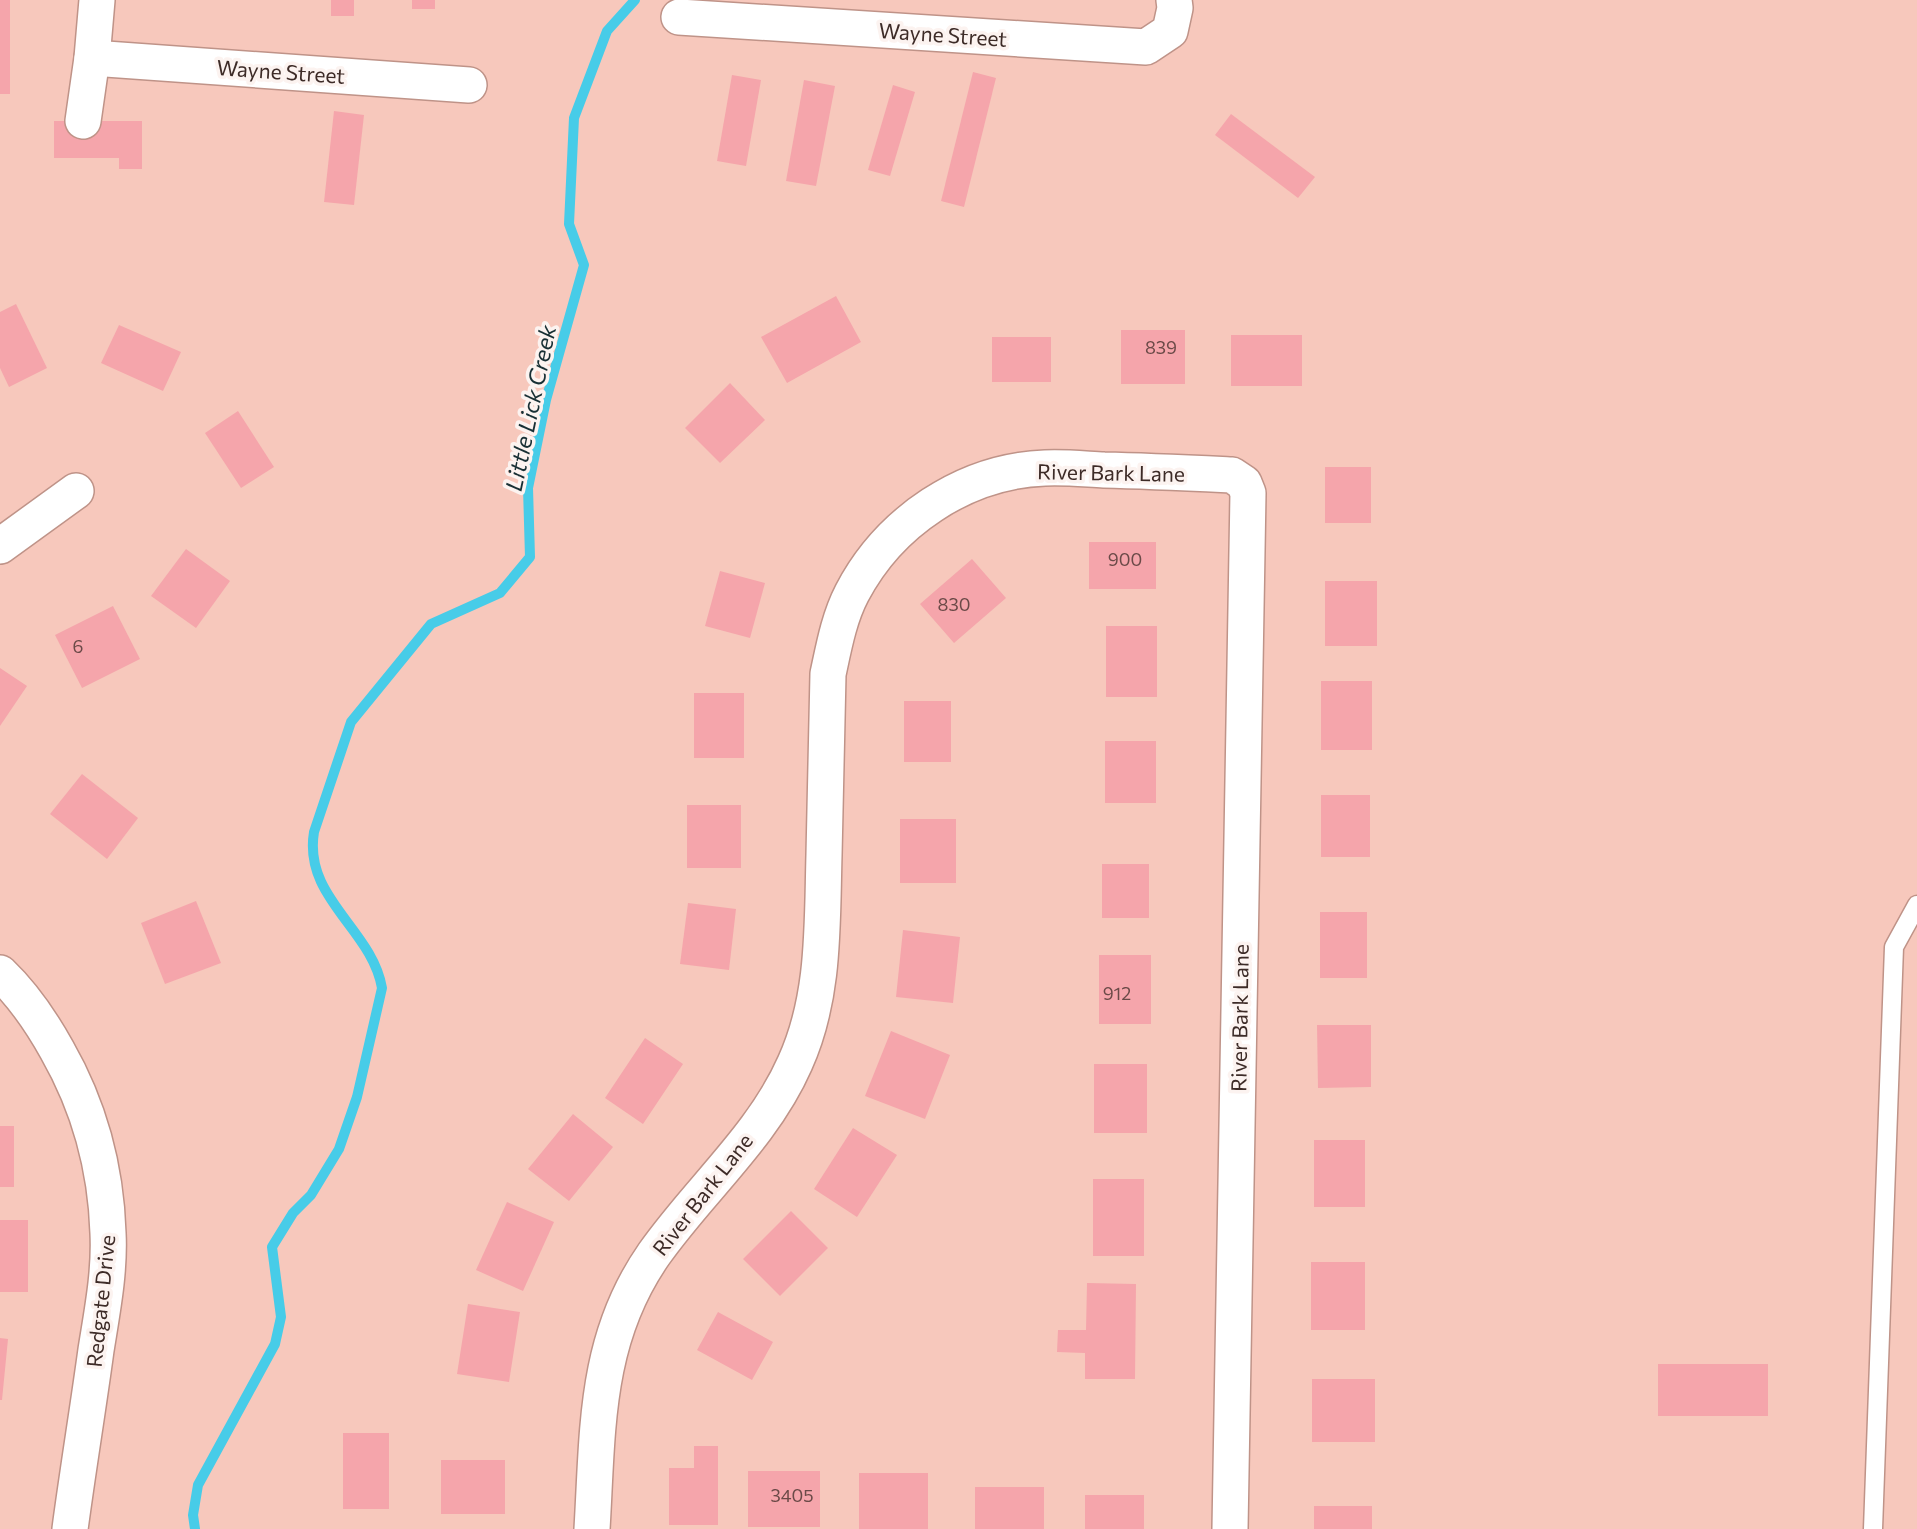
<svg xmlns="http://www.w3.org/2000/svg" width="1917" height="1529" font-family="Commissioner,sans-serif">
  <rect width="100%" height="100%" fill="#f7c8bc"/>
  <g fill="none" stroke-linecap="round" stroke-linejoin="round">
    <path stroke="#47cce8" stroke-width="10" d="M195 1529 193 1515 198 1485 275 1344 281 1317 272 1247 293 1213 311 1195 339 1149 357 1097 382 988C372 929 303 898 314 832L351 722 431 624 500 593 530 557 528 488 546 400 584 265 569 224 574 118 607 31 635 0"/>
  </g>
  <g fill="#f5a5ab">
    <rect x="0" y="0" width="10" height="94"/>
    <rect x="331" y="0" width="23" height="16"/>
    <rect x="412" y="0" width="23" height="9"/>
    <polygon points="973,72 996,78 964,207 941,201"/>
    <polygon points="732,75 761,80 746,166 717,161"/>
    <polygon points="804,80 835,86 816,186 786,181"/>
    <polygon points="893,85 915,92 890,176 868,170"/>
    <polygon points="334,111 364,115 354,205 324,202"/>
    <polygon points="1231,114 1315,177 1298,198 1215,135"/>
    <polygon points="54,121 142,121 142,169 119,169 119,158 54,158"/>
    <polygon points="836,296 861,342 787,383 761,337"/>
    <polygon points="16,304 47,368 9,387 0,368 0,312"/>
    <polygon points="119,325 181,352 163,391 101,363"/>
    <rect x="1121" y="330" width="64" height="54"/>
    <rect x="1231" y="335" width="71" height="51"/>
    <rect x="992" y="337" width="59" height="45"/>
    <polygon points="730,383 765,420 720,463 685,428"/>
    <polygon points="238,411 274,467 241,488 205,433"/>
    <rect x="1325" y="467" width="46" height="56"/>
    <rect x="1089" y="542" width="67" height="47"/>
    <polygon points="186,549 230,581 196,628 151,596"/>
    <polygon points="972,559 1006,598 954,643 920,604"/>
    <polygon points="720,571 765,583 750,638 705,626"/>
    <rect x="1325" y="581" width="52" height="65"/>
    <polygon points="113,606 140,659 82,688 55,635"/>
    <rect x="1106" y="626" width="51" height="71"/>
    <polygon points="0,668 27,686 0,726"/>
    <rect x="1321" y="681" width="51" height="69"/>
    <rect x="694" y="693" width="50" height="65"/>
    <rect x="904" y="701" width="47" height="61"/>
    <rect x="1105" y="741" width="51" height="62"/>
    <polygon points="82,774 138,818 107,859 50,814"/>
    <rect x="1321" y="795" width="49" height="62"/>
    <rect x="687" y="805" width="54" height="63"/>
    <rect x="900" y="819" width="56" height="64"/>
    <rect x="1102" y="864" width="47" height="54"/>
    <polygon points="196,901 221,963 165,984 141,923"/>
    <polygon points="688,903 736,909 729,970 680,964"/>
    <rect x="1320" y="912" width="47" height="66"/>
    <polygon points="903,930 960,937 953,1003 896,997"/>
    <rect x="1099" y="955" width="52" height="69"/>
    <polygon points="1317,1025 1371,1025 1371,1087 1318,1088"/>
    <polygon points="891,1031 950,1055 925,1119 865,1096"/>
    <polygon points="645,1038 683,1064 643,1124 605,1098"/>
    <rect x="1094" y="1064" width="53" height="69"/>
    <polygon points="573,1114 613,1147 569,1201 528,1169"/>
    <rect x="0" y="1126" width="14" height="61"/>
    <polygon points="853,1128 897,1155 857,1217 814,1189"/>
    <rect x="1314" y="1140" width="51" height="67"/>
    <rect x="1093" y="1179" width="51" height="77"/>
    <polygon points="507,1202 554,1222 523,1291 476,1270"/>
    <polygon points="791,1211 828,1248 780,1296 743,1259"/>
    <rect x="0" y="1220" width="28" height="72"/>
    <rect x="1311" y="1262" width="54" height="68"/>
    <polygon points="1087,1283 1136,1284 1135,1379 1085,1379 1085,1353 1057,1352 1058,1330 1086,1330"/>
    <polygon points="468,1304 520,1312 509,1382 457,1374"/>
    <polygon points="718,1312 773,1342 752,1380 697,1350"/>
    <polygon points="0,1338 8,1339 2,1400 0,1400"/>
    <rect x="1658" y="1364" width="110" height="52"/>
    <rect x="1312" y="1379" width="63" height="63"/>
    <rect x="343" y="1433" width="46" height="76"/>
    <polygon points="694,1446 718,1446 718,1525 669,1525 669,1468 694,1468"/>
    <rect x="441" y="1460" width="64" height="54"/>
    <rect x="748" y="1471" width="72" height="56"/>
    <rect x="859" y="1473" width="69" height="56"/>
    <rect x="975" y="1487" width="69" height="42"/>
    <rect x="1085" y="1495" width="59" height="34"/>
    <rect x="1314" y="1506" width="58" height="23"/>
  </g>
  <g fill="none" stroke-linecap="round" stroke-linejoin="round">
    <defs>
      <polyline id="service" points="1873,1529 1894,947 1917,905"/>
      <g id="minor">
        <polyline points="679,17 1146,47 1170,31 1175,8 1174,0"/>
        <polyline points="92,58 469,85"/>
        <polyline points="83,121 92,58 97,0"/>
        <polyline points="0,546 76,491"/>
        <path d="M0 973C23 995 42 1023 57 1050 89 1106 106 1169 108 1233 110 1272 102 1312 96 1350 88 1409 78 1469 70 1529"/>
        <path d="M592 1529C598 1430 594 1340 654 1254 699 1190 763 1136 795 1063 825 997 822 925 824 855 825 795 827 734 828 674 834 646 839 618 852 593 889 522 964 471 1045 468 1064 467 1084 469 1104 470 1147 471 1189 473 1232 475L1244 483 1248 493 1230 1529"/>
      </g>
    </defs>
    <use href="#service" stroke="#bf9388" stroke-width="21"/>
    <use href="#minor" stroke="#bf9388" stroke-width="38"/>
    <use href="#service" stroke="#fff" stroke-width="18"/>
    <use href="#minor" stroke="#fff" stroke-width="35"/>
  </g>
  <g text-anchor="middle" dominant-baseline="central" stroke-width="7" stroke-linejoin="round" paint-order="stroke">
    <g font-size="18" fill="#6b4a48">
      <text x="1161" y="347">839</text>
      <text x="1125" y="559">900</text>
      <text x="954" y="604">830</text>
      <text x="78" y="646">6</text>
      <text x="1117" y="993">912</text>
      <text x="792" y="1495">3405</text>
    </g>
    <g font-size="21" fill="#3d2b27" stroke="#fcf3f0">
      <text transform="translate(943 34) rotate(4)">Wayne Street</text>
      <text transform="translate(281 71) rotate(4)">Wayne Street</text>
      <text transform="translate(1111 472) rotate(1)">River Bark Lane</text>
      <text transform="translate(1239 1018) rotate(-89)">River Bark Lane</text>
      <text transform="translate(702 1194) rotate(-52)">River Bark Lane</text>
      <text transform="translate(100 1301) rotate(-84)">Redgate Drive</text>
    </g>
    <g font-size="23" font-style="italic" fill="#182f34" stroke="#fcf3f0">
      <text transform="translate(530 408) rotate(-78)">Little Lick Creek</text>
    </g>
  </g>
</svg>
